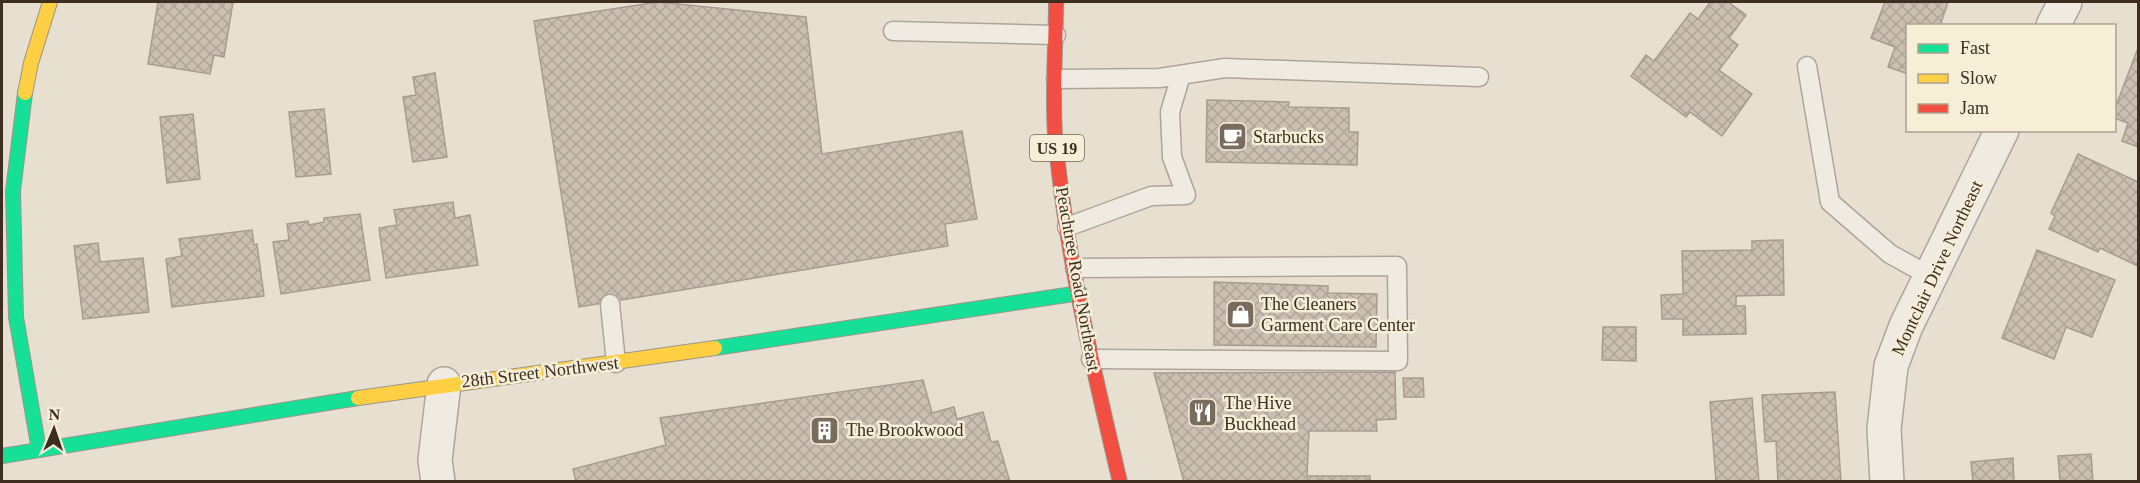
<svg xmlns="http://www.w3.org/2000/svg" width="2140" height="483" font-family="Georgia,serif">
  <defs>
    <pattern id="building-cross-hatch" width="8" height="8" patternUnits="userSpaceOnUse" patternTransform="scale(1.5)"><rect width="8" height="8" fill="#cbbfb2"/><path d="M0 0l8 8M0 8l8-8" fill="none" stroke="#afa499"/></pattern>
  </defs>
  <rect width="100%" height="100%" fill="#e7e0d1"/>
  <g fill="url(#building-cross-hatch)" stroke="#a89c90" stroke-width="1.5">
    <polygon points="158,2 233,2 224,57 214,55 210,74 148,64"/>
    <polygon points="658,2 806,17 822,154 962,131 977,219 945,224 948,246 579,307 534,21"/>
    <polygon points="1710,2 1728,2 1746,15 1729,38 1738,45 1719,70 1752,94 1722,136 1690,112 1686,117 1631,76 1646,55 1654,61 1690,13 1698,19"/>
    <polygon points="1885,2 1948,2 1940,26 1908,26 1908,74 1888,67 1895,47 1871,38"/>
    <polygon points="2138,48 2138,147 2122,141 2128,123 2114,118 2114,111"/>
    <polygon points="435,73 447,157 413,162 403,97 416,95 413,77"/>
    <polygon points="1207,100 1289,102 1288,107 1349,108 1349,132 1358,132 1357,165 1206,162"/>
    <polygon points="324,109 331,174 296,177 289,112"/>
    <polygon points="193,114 200,179 167,183 160,117"/>
    <polygon points="2078,154 2138,182 2138,266 2100,248 2098,252 2049,229 2055,216 2051,213"/>
    <polygon points="453,202 455,218 470,215 478,265 386,278 379,228 397,225 394,210"/>
    <polygon points="360,214 370,280 281,294 273,242 289,240 287,224 308,221 309,225 324,222 324,218"/>
    <polygon points="252,230 254,245 257,244 264,296 172,307 166,259 182,256 179,239"/>
    <polygon points="1783,240 1784,295 1736,296 1736,306 1745,306 1746,334 1683,335 1683,319 1662,319 1661,295 1683,294 1682,251 1752,250 1752,241"/>
    <polygon points="98,243 100,262 143,258 149,312 83,319 74,246"/>
    <polygon points="2037,250 2115,280 2092,337 2066,327 2054,359 2002,338"/>
    <polygon points="1214,282 1328,286 1328,293 1377,294 1376,347 1214,345"/>
    <polygon points="1603,327 1636,327 1636,361 1602,360"/>
    <polygon points="1395,372 1396,419 1376,420 1377,431 1309,431 1307,476 1370,476 1370,482 1184,482 1154,373"/>
    <polygon points="1403,378 1423,378 1424,397 1404,397"/>
    <polygon points="923,380 932,413 954,407 957,419 983,412 991,442 998,441 1010,482 576,482 573,469 666,445 660,418"/>
    <polygon points="1835,392 1841,482 1778,482 1776,441 1765,442 1762,395"/>
    <polygon points="1752,398 1759,482 1716,482 1710,402"/>
    <polygon points="2091,454 2093,482 2060,482 2058,456"/>
    <polygon points="2013,458 2014,482 1973,482 1971,462"/>
  </g>
  <g fill="none" stroke-linecap="round" stroke-linejoin="round">
    <defs>
      <g id="lane">
        <polyline points="893,31 1056,35"/>
        <polyline points="1807,66 1830,202 1890,254 1930,276"/>
        <polyline points="1056,79 1160,78 1225,68 1479,77"/>
        <polyline points="1067,227 1151,196 1186,195 1172,157 1170,112 1181,75"/>
        <polyline points="1075,268 1397,266 1398,361 1091,359"/>
        <polyline points="610,304 616,363"/>
      </g>
      <g id="street">
        <polyline points="2053,26 2065,2"/>
        <polyline points="438,482 435,460 444,384"/>
        <polyline points="1887,482 1884,429 1891,366 1906,326 2002,130"/>
      </g>
      <g id="fast">
        <polyline points="25,93 13,191 16,317 39,450"/>
        <polyline points="715,348 1080,293"/>
        <polyline points="2,456 358,398"/>
      </g>
      <g id="slow">
        <polyline points="25,93 31,63 50,2"/>
        <polyline points="358,398 715,348"/>
      </g>
      <path id="jam" d="M1056 2C1056 45 1052 91 1055 134 1065 251 1093 368 1120 482"/>
    </defs>
    <use href="#lane" stroke="#ada599" stroke-width="21"/>
    <use href="#street" stroke="#ada599" stroke-width="36"/>
    <use href="#fast" stroke="#9c958a" stroke-width="16"/>
    <use href="#slow" stroke="#9c958a" stroke-width="16"/>
    <use href="#jam" stroke="#9c958a" stroke-width="16"/>
    <use href="#lane" stroke="#efebe3" stroke-width="18"/>
    <use href="#street" stroke="#efebe3" stroke-width="33"/>
    <use href="#fast" stroke="#16e098" stroke-width="14"/>
    <use href="#slow" stroke="#ffcf43" stroke-width="14"/>
    <use href="#jam" stroke="#f24e42" stroke-width="14"/>
  </g>
  <defs>
    <symbol id="cafe-square" viewBox="-11 -11 22 22"><rect x="-9" y="-9" width="18" height="18" rx="4" fill="#786c5e" stroke="#f7eed8"/><path d="M-5.5-4.5H6V0H3Q3 3.5 0 3.5H-2.5Q-5.5 3.5-5.5 0ZM3-3.2v2h1.7v-2ZM-6 4.5H4V6H-6Z" fill="#fff"/></symbol>
    <symbol id="shop-square" viewBox="-11 -11 22 22"><rect x="-9" y="-9" width="18" height="18" rx="4" fill="#786c5e" stroke="#f7eed8"/><path d="M-5-2.5h2.3a2.7 3.5 0 0 1 5.4 0H5L5.5 6h-11ZM-1.5-2.5h3a1.5 2.3 0 0 0-3 0Z" fill="#fff"/></symbol>
    <symbol id="restaurant-square" viewBox="-11 -11 22 22"><rect x="-9" y="-9" width="18" height="18" rx="4" fill="#786c5e" stroke="#f7eed8"/><path d="M-5-6h1v4h1v-4h1v4h1v-4h1v5L-1.5 .5V6h-2V.5L-5-1ZM5-6V6H3V1.5H1.5Q1.5-4 5-6Z" fill="#fff"/></symbol>
    <symbol id="building-square" viewBox="-11 -11 22 22"><rect x="-9" y="-9" width="18" height="18" rx="4" fill="#786c5e" stroke="#f7eed8"/><path d="M-4-6H4V6H1V3H-1V6H-4ZM-2.5-4.3h1.7v1.8h-1.7ZM.8-4.3h1.7v1.8H.8ZM-2.5-1h1.7V.8h-1.7ZM.8-1h1.7V.8H.8Z" fill="#fff"/></symbol>
  </defs>
  <g fill-rule="evenodd">
    <use href="#cafe-square" x="1216" y="120" width="33" height="33"/>
    <use href="#shop-square" x="1224" y="298" width="33" height="33"/>
    <use href="#restaurant-square" x="1186" y="396" width="33" height="33"/>
    <use href="#building-square" x="808" y="414" width="33" height="33"/>
  </g>
  <g text-anchor="middle" dominant-baseline="central" stroke-width="5" stroke-linejoin="round" paint-order="stroke">
    <rect fill="#f7eed8" stroke="#756857" stroke-width="1.5" x="1030" y="135" width="54" height="26" rx="4.5"/>
    <g font-size="16" font-weight="bold" fill="#3d2e20">
      <text x="1057" y="148">US 19</text>
    </g>
    <g font-size="18" fill="#3d2e20" stroke="#f7eed8" text-anchor="start">
      <text x="1253" y="137">Starbucks</text>
      <text x="1261" y="304">The Cleaners<tspan x="1261" dy="21">Garment Care Center</tspan></text>
      <text x="1224" y="403">The Hive<tspan x="1224" dy="21">Buckhead</tspan></text>
      <text x="846" y="430">The Brookwood</text>
    </g>
    <g font-size="18" fill="#3d2e20" stroke="#f7eed8">
      <text transform="translate(1937 268) rotate(-65)">Montclair Drive Northeast</text>
      <text transform="translate(1078 279) rotate(80)">Peachtree Road Northeast</text>
      <text transform="translate(540 372) rotate(-7)">28th Street Northwest</text>
    </g>
  </g>
  <rect width="2140" height="483" fill="none" stroke="#3d2e20" stroke-width="6"/>
  <rect x="1906" y="24" width="210" height="108" fill="#f7eed8" stroke="#ada18e" stroke-width="1.5"/>
  <rect x="1918" y="44" width="30" height="9" fill="#16e098" stroke="#ada18e" stroke-width="1.5"/>
  <text x="1960" y="54" font-size="18" fill="#3d2e20">Fast</text>
  <rect x="1918" y="74" width="30" height="9" fill="#ffcf43" stroke="#ada18e" stroke-width="1.5"/>
  <text x="1960" y="84" font-size="18" fill="#3d2e20">Slow</text>
  <rect x="1918" y="104" width="30" height="9" fill="#f24e42" stroke="#ada18e" stroke-width="1.5"/>
  <text x="1960" y="114" font-size="18" fill="#3d2e20">Jam</text>
  <g transform="translate(54 429) rotate(2)" stroke="#f7eed8" stroke-width="4.5" paint-order="stroke">
  <path d="M0-4.5L10 22L0 15L-10 22Z" fill="#3d2e20"/>
  <text y="-9" font-size="16" font-weight="bold" text-anchor="middle" fill="#3d2e20">N</text>
  </g>
</svg>
